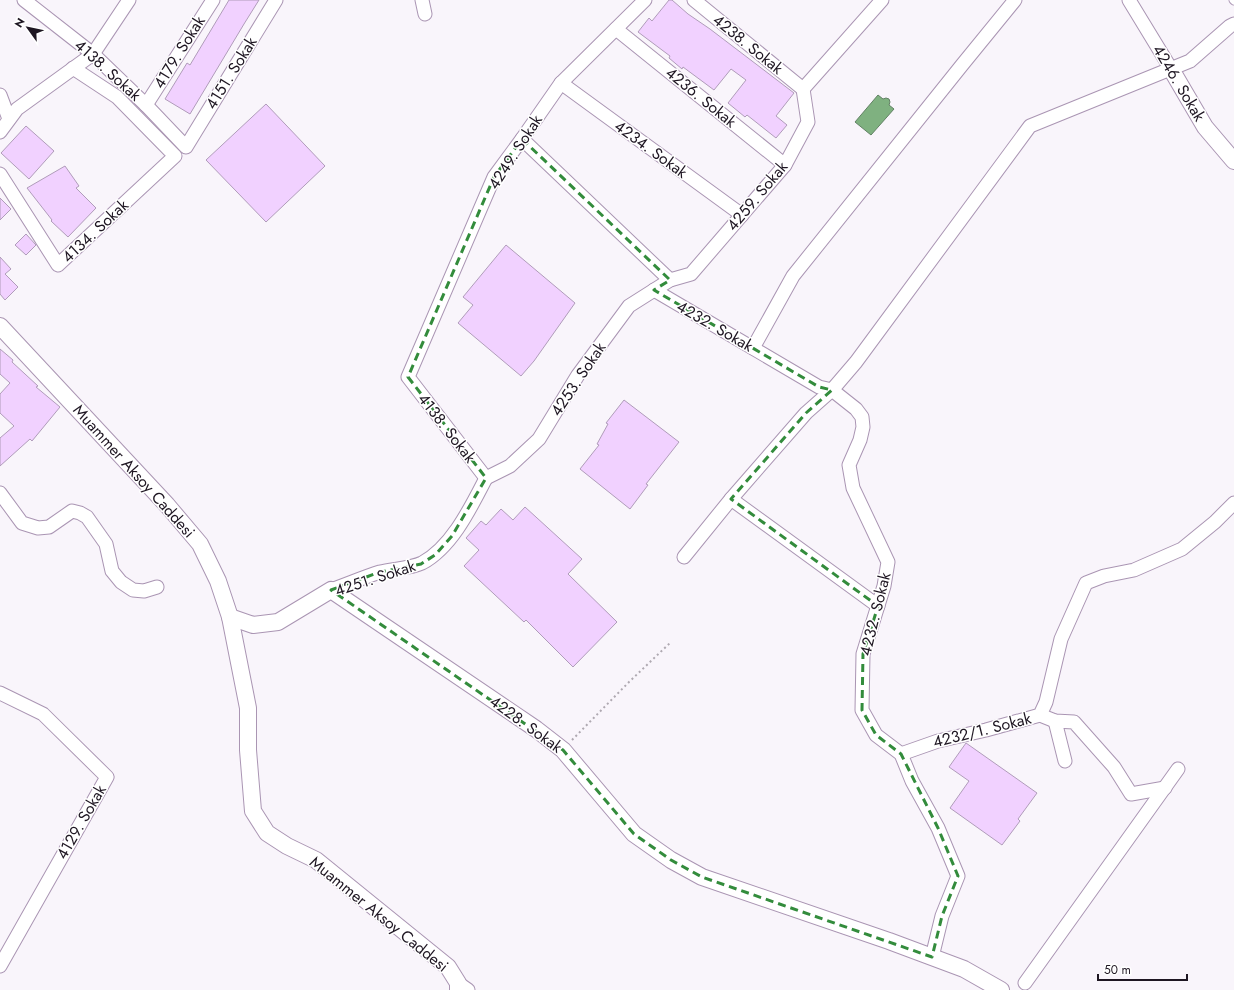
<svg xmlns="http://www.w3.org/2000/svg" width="1234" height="990" font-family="Jost,sans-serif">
  <rect width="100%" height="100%" fill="#f9f5fb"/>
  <polygon fill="#7fb180" stroke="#628264" points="878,95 883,99 886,98 889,99 890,102 889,105 894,109 871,135 855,122"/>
  <g fill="#f1d1ff" stroke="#b09cba">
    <polygon points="229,0 259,0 244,24 190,114 165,99 187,63 190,65"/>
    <polygon points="669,0 672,0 688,14 710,29 794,93 776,116 787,125 776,138 747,115 745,117 728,103 746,80 731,69 714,90 683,67 682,69 669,58 670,56 638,32 649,18 652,21"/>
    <polygon points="266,104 325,166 266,222 206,160"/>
    <polygon points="26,126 54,151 29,179 1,153"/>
    <polygon points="65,166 79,186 76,188 96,208 68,237 51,221 52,220 27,188"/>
    <polygon points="0,198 11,209 0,220"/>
    <polygon points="26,234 36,245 26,255 15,245"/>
    <polygon points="506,245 575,303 534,361 521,376 458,323 473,305 463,297"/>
    <polygon points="0,257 11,269 5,274 18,287 5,300 0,294"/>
    <polygon points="0,349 13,360 12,362 38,386 36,387 60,407 32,441 30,439 0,466 0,438 14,426 0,413 0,394 10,383 0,374"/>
    <polygon points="624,400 679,442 646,484 648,485 630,509 580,469 599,445 597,444 608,424 606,423"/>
    <polygon points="525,507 582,559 568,574 617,622 573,667 526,620 524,622 464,566 479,550 466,538 481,521 486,525 501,509 513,520"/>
    <polygon points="966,743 1037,793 1018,819 1020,821 1002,845 950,808 969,781 949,767"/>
  </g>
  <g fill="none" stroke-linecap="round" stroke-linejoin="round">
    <defs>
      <polyline id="service" points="1233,0 1234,1"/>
      <g id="minor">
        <polyline points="24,0 93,54 146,105 186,147 276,0"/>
        <polyline points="422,0 425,14"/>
        <polyline points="694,0 803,89"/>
        <polyline points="1129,0 1171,69"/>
        <polyline points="616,29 785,165"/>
        <polyline points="561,83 742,215"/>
        <polyline points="803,89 882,0"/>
        <polyline points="0,95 9,119"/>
        <polyline points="146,105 213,0"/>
        <polyline points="0,132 17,109 93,54 129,0"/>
        <polyline points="522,139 670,280"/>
        <polyline points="0,174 58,265 175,156 117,97 73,68"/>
        <polyline points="654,290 819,387 832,390 856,409 862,417 863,427 860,440 849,465 853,488 888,562 884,586 863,654 862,710 876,735 901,754 912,781 938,828 958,876 942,916 932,957"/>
        <polyline points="753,348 793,276 962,65 1015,0"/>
        <polyline points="486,478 408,377 494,177 522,139 561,83 645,0"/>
        <polyline points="486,478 510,466 539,439 578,375 629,306 670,280 691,274 785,165 808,122 803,89"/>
        <polyline points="0,493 22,523 38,528 49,527 72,511 80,513 87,517 106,544 112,571 121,582 133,590 144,591 157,587"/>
        <polyline points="731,499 878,606"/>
        <polyline points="684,557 731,499 806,413 832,390 856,362 1030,126 1190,61 1230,26 1234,24"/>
        <path d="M331 590C348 584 364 577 380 572 393 569 412 568 422 563 452 547 471 507 486 478"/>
        <polyline points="0,693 43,714 107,777 0,966"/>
        <polyline points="1040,715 1055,721 1074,722 1114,767 1131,794 1165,788"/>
        <polyline points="1055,721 1065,761"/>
        <polyline points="901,754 938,741 986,730 1040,715 1046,702 1061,639 1086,583 1104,576 1134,570 1182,549 1215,522 1234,503"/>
        <polyline points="458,983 468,990"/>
        <polyline points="1025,983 1178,769"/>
      </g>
      <g id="tertiary">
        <polyline points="1171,69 1205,127 1234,161"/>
        <polyline points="0,326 167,505 200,544 218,581 230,617 248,708 248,750 253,811 267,833 287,846 316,860 448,967 458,983 458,990"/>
        <polyline points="230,617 253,625 278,622 331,590 536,729 563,750 634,834 671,860 702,877 889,941 964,969 1001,990"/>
      </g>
    </defs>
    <use href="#service" stroke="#aa95b3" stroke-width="9"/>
    <use href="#minor" stroke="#aa95b3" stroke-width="15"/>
    <use href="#tertiary" stroke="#aa95b3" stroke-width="18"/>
    <polyline stroke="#afa9b1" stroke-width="2" stroke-dasharray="2 3" stroke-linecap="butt" points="572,740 629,682 671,642"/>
    <use href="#service" stroke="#fff" stroke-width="7"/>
    <use href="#minor" stroke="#fff" stroke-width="13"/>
    <use href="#tertiary" stroke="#fff" stroke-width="16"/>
  </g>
  <path fill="none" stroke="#338c3c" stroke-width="3" stroke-dasharray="8 5" stroke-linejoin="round" d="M522 139 670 280 654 290 819 387 832 390 806 413 731 499 878 606 863 654 862 710 876 735 901 754 938 828 958 876 942 916 932 957 702 877 671 860 634 834 563 750 331 590 380 572 421 564 435 555 452 536 486 478 408 377 494 177Z"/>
  <g text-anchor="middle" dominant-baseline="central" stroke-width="3" stroke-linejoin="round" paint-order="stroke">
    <g font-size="16" fill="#1e1622" stroke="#fff">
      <text transform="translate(748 44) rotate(39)">4238. Sokak</text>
      <text transform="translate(179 52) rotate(-58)">4179. Sokak</text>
      <text transform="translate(108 70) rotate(42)">4138. Sokak</text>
      <text transform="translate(231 73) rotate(-58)">4151. Sokak</text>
      <text transform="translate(1179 83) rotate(59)">4246. Sokak</text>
      <text transform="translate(701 97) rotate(39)">4236. Sokak</text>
      <text transform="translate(651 149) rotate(36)">4234. Sokak</text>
      <text transform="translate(515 152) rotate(-57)">4249. Sokak</text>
      <text transform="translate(757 196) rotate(-50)">4259. Sokak</text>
      <text transform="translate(95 231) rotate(-43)">4134. Sokak</text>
      <text transform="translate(715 326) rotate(30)">4232. Sokak</text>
      <text transform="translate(578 379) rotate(-56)">4253. Sokak</text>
      <text transform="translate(447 428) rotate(52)">4138. Sokak</text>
      <text transform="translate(134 471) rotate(48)">Muammer Aksoy Caddesi</text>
      <text transform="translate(375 578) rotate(-18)">4251. Sokak</text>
      <text transform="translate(875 614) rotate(-76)">4232. Sokak</text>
      <text transform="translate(526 724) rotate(36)">4228. Sokak</text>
      <text transform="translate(982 730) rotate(-14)">4232/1. Sokak</text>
      <text transform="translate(81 822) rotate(-60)">4129. Sokak</text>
      <text transform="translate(379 914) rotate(39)">Muammer Aksoy Caddesi</text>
    </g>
  </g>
  <g transform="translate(28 28) rotate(303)" stroke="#ffffff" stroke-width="3" paint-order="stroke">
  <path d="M0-3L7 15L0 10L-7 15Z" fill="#1e1622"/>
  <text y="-6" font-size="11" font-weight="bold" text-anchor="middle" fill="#1e1622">N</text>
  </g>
  <path d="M1098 974v6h89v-6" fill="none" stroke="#1e1622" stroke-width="2"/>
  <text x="1104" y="974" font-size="12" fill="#1e1622" stroke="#ffffff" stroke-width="3" paint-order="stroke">50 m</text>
</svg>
